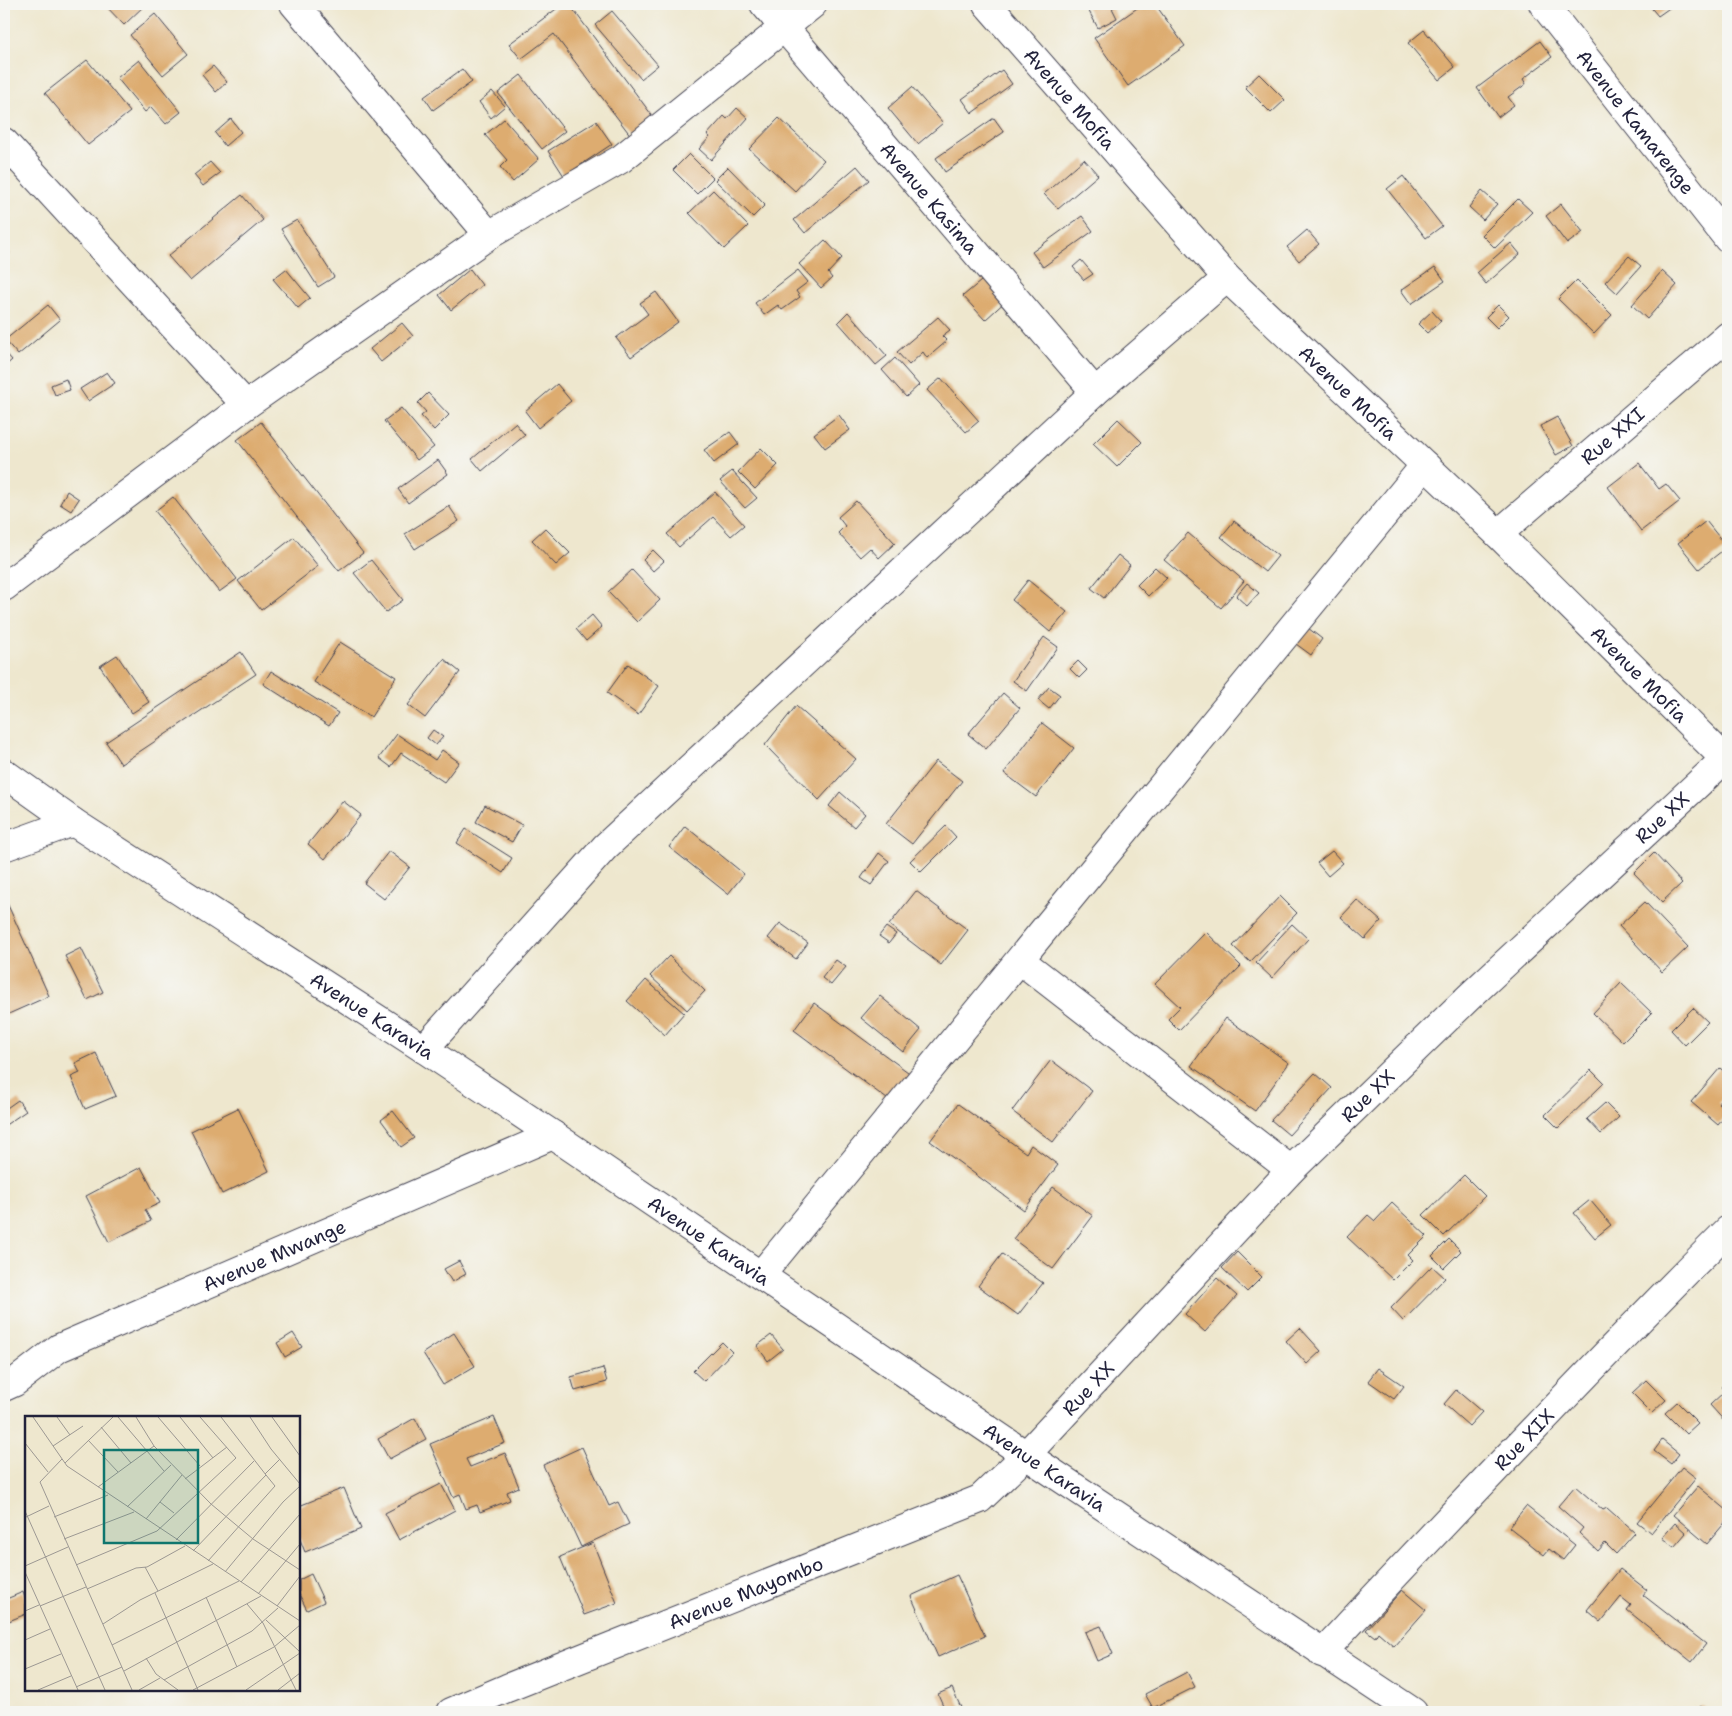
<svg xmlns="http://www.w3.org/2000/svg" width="1732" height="1716" font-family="'Shantell Sans',sans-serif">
  <rect width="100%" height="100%" fill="#f6f6f2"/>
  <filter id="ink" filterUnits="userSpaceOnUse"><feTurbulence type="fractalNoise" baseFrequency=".02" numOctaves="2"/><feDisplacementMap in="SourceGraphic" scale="10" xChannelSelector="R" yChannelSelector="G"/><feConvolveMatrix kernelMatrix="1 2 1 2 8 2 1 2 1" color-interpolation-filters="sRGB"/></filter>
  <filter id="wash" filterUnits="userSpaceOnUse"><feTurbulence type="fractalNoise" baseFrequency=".0096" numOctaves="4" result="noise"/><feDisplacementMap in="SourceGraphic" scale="20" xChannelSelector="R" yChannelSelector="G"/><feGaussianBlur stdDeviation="1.12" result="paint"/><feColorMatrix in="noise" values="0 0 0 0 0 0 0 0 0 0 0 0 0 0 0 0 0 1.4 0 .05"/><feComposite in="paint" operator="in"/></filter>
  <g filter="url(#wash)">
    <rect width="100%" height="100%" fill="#eee7ce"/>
    <g id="blocks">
      <g fill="#ddac70">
        <polygon points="104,4 146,4 124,25"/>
        <polygon points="563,4 569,4 654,118 631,136 554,34 521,59 509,44"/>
        <polygon points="1085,4 1120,4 1112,8 1117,18 1098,28"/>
        <polygon points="1143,4 1155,4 1185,46 1128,86 1094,38"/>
        <polygon points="1648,4 1675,4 1658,16"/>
        <polygon points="612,11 658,65 641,79 595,25"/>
        <polygon points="155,14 188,54 163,75 130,35"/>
        <polygon points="1424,30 1455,67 1439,80 1408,43"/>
        <polygon points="1540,41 1552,57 1523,79 1526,84 1508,97 1514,105 1498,117 1477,88"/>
        <polygon points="87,60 130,112 88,145 45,93"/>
        <polygon points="139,60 181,112 166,124 151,107 145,112 117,78"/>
        <polygon points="213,66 227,82 216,92 202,75"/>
        <polygon points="462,69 472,82 433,110 424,97"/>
        <polygon points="1002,70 1012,84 972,113 962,99"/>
        <polygon points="1259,74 1285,100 1271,113 1245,87"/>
        <polygon points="521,75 565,131 542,149 498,93"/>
        <polygon points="912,87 943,123 918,144 888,108"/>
        <polygon points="492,91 505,106 491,118 479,102"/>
        <polygon points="737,108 748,118 711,160 699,149 710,137 707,135 724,116 727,119"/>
        <polygon points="779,118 824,160 795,191 749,149"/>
        <polygon points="994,118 1004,132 945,172 936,158"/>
        <polygon points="231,119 241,132 225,146 215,133"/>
        <polygon points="504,119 539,159 513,182 500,167 507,160 485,135"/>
        <polygon points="596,121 612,144 564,176 548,151"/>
        <polygon points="689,154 713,178 697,194 673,170"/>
        <polygon points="1084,159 1098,175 1058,209 1044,194"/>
        <polygon points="210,162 220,173 203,186 194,175"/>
        <polygon points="857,166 869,180 805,233 794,220"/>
        <polygon points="728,167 765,205 753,217 715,180"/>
        <polygon points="1403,176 1442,226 1426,238 1387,189"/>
        <polygon points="713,190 748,226 724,249 689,213"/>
        <polygon points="1482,191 1497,204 1483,220 1469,207"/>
        <polygon points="242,195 263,220 190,281 168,256"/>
        <polygon points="1518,199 1532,212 1495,248 1482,235"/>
        <polygon points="1561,204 1583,232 1567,244 1546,216"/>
        <polygon points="1082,216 1093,231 1043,267 1032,252"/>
        <polygon points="297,220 334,277 318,287 281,229"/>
        <polygon points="1307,230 1319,244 1299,261 1287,247"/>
        <polygon points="825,240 842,258 828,273 832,278 821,288 799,264"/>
        <polygon points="1511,243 1520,254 1486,284 1477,273"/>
        <polygon points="4,246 10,253 4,260"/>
        <polygon points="1629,256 1641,266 1617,293 1605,282"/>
        <polygon points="1081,260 1093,274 1084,280 1073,267"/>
        <polygon points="1435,267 1445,281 1411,304 1401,290"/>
        <polygon points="286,269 310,298 298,308 273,279"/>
        <polygon points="470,269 482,285 451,310 439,295"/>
        <polygon points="798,270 808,282 796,291 800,297 782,310 778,305 764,315 755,303"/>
        <polygon points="1662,271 1677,285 1647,319 1632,305"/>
        <polygon points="987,276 1008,299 985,320 963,296"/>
        <polygon points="1577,280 1612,315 1594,334 1558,299"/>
        <polygon points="656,292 678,322 631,357 616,338 648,314 640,303"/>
        <polygon points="48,305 60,320 18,355 5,340"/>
        <polygon points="1498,305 1509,316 1497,328 1486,317"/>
        <polygon points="1432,311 1441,321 1427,333 1418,324"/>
        <polygon points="848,312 887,356 876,365 838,322"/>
        <polygon points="938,317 950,330 942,336 947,341 927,358 923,352 909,365 897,352"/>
        <polygon points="402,323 413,336 381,362 370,349"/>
        <polygon points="5,352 12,360 4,367 4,353"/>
        <polygon points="895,358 919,385 906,397 882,370"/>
        <polygon points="107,372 115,383 88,401 80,389"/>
        <polygon points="941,378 979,421 966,432 927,390"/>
        <polygon points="66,379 70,390 55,395 51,385"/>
        <polygon points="557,384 571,401 538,428 525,411"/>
        <polygon points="428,393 449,415 434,430 421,416 426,412 418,403"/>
        <polygon points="401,408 434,447 417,460 384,421"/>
        <polygon points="839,415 850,430 825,448 814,434"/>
        <polygon points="1557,417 1573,446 1556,455 1540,426"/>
        <polygon points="1118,419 1142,442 1117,467 1093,444"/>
        <polygon points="261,422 363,553 339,571 237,440"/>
        <polygon points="515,423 525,435 482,471 472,459"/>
        <polygon points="730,432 739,444 714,463 704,450"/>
        <polygon points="761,448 778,465 755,489 738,472"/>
        <polygon points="438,460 448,474 408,503 398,489"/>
        <polygon points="1639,463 1659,489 1666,484 1680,501 1641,531 1608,487"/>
        <polygon points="732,471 757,498 745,508 720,481"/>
        <polygon points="67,491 79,499 71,511 60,504"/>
        <polygon points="715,492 744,525 731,536 713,517 679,547 667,534"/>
        <polygon points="173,497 237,579 219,592 155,511"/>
        <polygon points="856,501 895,543 879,558 870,548 860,557 838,533 845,526 838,517"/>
        <polygon points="449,506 459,521 415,549 405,534"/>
        <polygon points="1234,521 1278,556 1265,572 1221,537"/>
        <polygon points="1706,521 1727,547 1699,569 1678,543"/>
        <polygon points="545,528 570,553 556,565 532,540"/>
        <polygon points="1188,533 1244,581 1221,608 1164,560"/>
        <polygon points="294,537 318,566 261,610 238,581"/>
        <polygon points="653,550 664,561 653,571 643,560"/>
        <polygon points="1118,555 1130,565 1104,598 1091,588"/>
        <polygon points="371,560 403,600 386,612 354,573"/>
        <polygon points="1155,567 1167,578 1148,596 1137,585"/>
        <polygon points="632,570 660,600 637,622 608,592"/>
        <polygon points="1028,580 1067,612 1050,632 1012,600"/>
        <polygon points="1247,583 1259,593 1247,606 1236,596"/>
        <polygon points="592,615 602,627 586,641 576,629"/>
        <polygon points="1308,628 1322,639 1311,655 1296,644"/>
        <polygon points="1044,637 1058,647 1027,691 1013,681"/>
        <polygon points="340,642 396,677 371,717 314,682"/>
        <polygon points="241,652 256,674 121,764 106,742"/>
        <polygon points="117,655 149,702 132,713 100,666"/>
        <polygon points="444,659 460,672 425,718 408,705"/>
        <polygon points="1078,661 1087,670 1079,678 1070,669"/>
        <polygon points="628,664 659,686 638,715 607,693"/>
        <polygon points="271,671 338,713 329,726 263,684"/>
        <polygon points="1049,687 1060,695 1049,709 1038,700"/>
        <polygon points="1003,693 1020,708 986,749 968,734"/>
        <polygon points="796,706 856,759 819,800 765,745"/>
        <polygon points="1042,723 1074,748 1036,797 1004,773"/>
        <polygon points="433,730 443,737 436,745 427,738"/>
        <polygon points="397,734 435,760 442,750 459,762 444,782 401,753 391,767 379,758"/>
        <polygon points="936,761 962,781 912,844 886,824"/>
        <polygon points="840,792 865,814 854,827 829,806"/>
        <polygon points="343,801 361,815 325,859 308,844"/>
        <polygon points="485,805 522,825 512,842 476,822"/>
        <polygon points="685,826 744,874 728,894 669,847"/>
        <polygon points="946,826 956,837 921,872 910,861"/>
        <polygon points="466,829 512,858 503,873 457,843"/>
        <polygon points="389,851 410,867 384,899 364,883"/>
        <polygon points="1332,851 1343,863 1328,876 1317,863"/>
        <polygon points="879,853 889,861 871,885 861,878"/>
        <polygon points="1654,853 1682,883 1662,902 1634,873"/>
        <polygon points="916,891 968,930 941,965 889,925"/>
        <polygon points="1280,896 1297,913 1250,962 1233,946"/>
        <polygon points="1357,900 1381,921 1365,939 1341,917"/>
        <polygon points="1645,902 1688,947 1662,972 1619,926"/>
        <polygon points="7,903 49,996 4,1016 4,905"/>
        <polygon points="780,923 808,943 796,959 768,938"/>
        <polygon points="1292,924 1308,939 1272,978 1256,963"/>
        <polygon points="886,927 896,934 889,943 879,936"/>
        <polygon points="1206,932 1241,966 1179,1030 1168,1019 1180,1007 1155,984"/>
        <polygon points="81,948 103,992 87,1000 65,956"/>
        <polygon points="669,956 705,991 687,1010 650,976"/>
        <polygon points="836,960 846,967 831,985 822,978"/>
        <polygon points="646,980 684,1013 665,1035 627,1001"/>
        <polygon points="1621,983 1652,1013 1623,1042 1593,1013"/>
        <polygon points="880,996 921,1030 903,1052 861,1018"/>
        <polygon points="814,1003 912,1075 891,1102 794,1030"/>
        <polygon points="1693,1008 1708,1022 1685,1045 1671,1030"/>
        <polygon points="1226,1018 1289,1063 1255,1111 1191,1066"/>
        <polygon points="96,1053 116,1096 85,1109 71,1077 80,1073 75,1063"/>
        <polygon points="1051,1060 1092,1091 1053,1142 1012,1111"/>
        <polygon points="1720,1068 1728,1075 1728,1091 1718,1103 1728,1111 1728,1113 1718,1125 1691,1102"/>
        <polygon points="1591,1070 1604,1083 1558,1128 1545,1115"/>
        <polygon points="1315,1073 1332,1088 1289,1135 1271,1120"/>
        <polygon points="18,1100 26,1111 4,1126 4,1110"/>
        <polygon points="1605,1103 1619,1117 1601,1134 1587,1119"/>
        <polygon points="958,1104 1026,1153 1031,1145 1058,1165 1024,1210 930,1141"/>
        <polygon points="238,1108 269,1171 222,1194 191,1131"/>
        <polygon points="393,1111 414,1138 401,1147 381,1120"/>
        <polygon points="141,1167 160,1203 145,1210 151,1221 109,1242 86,1196"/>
        <polygon points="1464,1175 1485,1196 1444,1236 1423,1215"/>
        <polygon points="1053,1187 1093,1216 1053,1269 1013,1239"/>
        <polygon points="1590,1200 1611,1225 1595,1238 1574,1213"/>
        <polygon points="1392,1203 1427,1236 1408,1255 1413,1260 1393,1280 1347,1237 1368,1215 1375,1221"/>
        <polygon points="1449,1239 1461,1251 1444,1268 1432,1256"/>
        <polygon points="1237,1252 1262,1277 1247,1292 1222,1268"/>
        <polygon points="1002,1254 1043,1283 1018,1315 978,1286"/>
        <polygon points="459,1261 466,1274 452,1282 444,1269"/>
        <polygon points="1432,1266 1445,1278 1403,1321 1391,1308"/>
        <polygon points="1217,1278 1237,1296 1205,1332 1185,1314"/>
        <polygon points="1300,1328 1321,1351 1307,1364 1286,1341"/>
        <polygon points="293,1333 302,1347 285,1357 277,1343"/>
        <polygon points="454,1333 475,1366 443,1385 423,1353"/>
        <polygon points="771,1335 783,1349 768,1361 757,1346"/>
        <polygon points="722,1342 732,1352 704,1381 693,1371"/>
        <polygon points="603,1368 607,1382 575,1391 571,1377"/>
        <polygon points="1378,1368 1404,1386 1394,1399 1368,1381"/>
        <polygon points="1646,1380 1666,1400 1652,1413 1632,1393"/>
        <polygon points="1728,1380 1728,1425 1710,1405 1725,1391 1721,1387"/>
        <polygon points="1456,1390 1482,1412 1469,1426 1444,1404"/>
        <polygon points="1677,1402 1698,1423 1686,1434 1665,1413"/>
        <polygon points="494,1417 505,1443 466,1459 470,1467 505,1453 519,1487 507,1492 510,1500 480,1512 477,1505 466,1509 460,1494 453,1497 430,1444"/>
        <polygon points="415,1418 426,1439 389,1459 378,1439"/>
        <polygon points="1662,1440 1679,1454 1671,1464 1654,1451"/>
        <polygon points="582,1447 609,1506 618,1502 629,1524 581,1547 543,1465"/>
        <polygon points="1682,1467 1696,1478 1651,1533 1637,1522"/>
        <polygon points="441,1484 455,1510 399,1540 385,1513"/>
        <polygon points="1575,1486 1603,1510 1607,1508 1635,1533 1616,1554 1605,1543 1598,1551 1579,1533 1583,1528 1558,1506"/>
        <polygon points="1698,1486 1728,1511 1728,1519 1707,1544 1673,1515"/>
        <polygon points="344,1488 361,1529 305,1552 299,1537 299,1506"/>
        <polygon points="1526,1506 1575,1545 1563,1560 1549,1549 1544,1555 1509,1527"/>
        <polygon points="1675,1523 1686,1533 1674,1547 1662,1538"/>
        <polygon points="593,1543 617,1603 584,1615 560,1557"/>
        <polygon points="1620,1569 1647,1590 1643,1595 1706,1644 1692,1662 1627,1610 1631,1605 1621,1597 1601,1622 1587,1610"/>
        <polygon points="311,1574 324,1602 307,1610 299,1594 299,1580"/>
        <polygon points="957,1575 985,1636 938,1657 911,1596"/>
        <polygon points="1402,1590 1426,1610 1394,1646 1378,1632 1375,1637 1366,1630"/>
        <polygon points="23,1592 26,1601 26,1614 4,1623 4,1600"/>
        <polygon points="1101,1626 1113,1654 1097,1661 1085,1632"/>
        <polygon points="1187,1672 1195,1687 1153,1708 1145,1694"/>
        <polygon points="952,1688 963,1712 946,1712 938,1694"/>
        <polygon points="1701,1705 1710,1712 1695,1712"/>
      </g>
    </g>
  </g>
  <g filter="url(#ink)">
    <use href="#blocks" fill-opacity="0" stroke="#414051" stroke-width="1"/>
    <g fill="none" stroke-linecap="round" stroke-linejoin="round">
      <defs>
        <g id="minor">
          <polyline points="294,4 489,235"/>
          <path id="s1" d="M764 4 1095 392"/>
          <path id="s2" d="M987 4 1227 278 1498 534 1728 762"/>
          <path id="s3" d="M1543 4 1728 239"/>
          <polyline points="4,142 246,405"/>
          <path id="s4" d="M1498 534 1728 336"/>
          <polyline points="4,587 246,405 489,235 621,159 813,4"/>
          <polyline points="4,847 73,822"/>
          <polyline points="1020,960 1291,1170"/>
          <polyline points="424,1049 605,847 1095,392 1227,278"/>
          <polyline points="761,1275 1425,465"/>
          <path id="s5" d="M4 1387 15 1382 59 1348 553 1135"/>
          <path id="s6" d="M1322 1653C1456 1510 1590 1368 1728 1230"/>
          <path id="s7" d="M451 1712 507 1688 980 1499 1026 1455 1291 1170 1469 997 1728 756"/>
        </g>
        <g id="tertiary">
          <path id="s8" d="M4 773 73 822 424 1049 553 1135 1026 1455 1413 1712"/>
        </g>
      </defs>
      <use href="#minor" stroke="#414051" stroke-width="30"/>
      <use href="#tertiary" stroke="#414051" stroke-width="30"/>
      <use href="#minor" stroke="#fff" stroke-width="28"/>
      <use href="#tertiary" stroke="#fff" stroke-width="28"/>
    </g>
  </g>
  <g text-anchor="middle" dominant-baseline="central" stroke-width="4.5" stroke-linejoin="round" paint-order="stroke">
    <g font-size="19" fill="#22223b" stroke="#f6f6f2">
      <text stroke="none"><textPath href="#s2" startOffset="126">Avenue Mofia</textPath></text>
      <text stroke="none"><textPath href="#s3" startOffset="150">Avenue Kamarenge</textPath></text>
      <text stroke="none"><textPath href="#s1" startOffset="255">Avenue Kasima</textPath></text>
      <text stroke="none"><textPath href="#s2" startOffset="531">Avenue Mofia</textPath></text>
      <text stroke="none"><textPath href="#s4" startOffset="151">Rue XXI</textPath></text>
      <text stroke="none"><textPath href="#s2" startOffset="936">Avenue Mofia</textPath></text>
      <text stroke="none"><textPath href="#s7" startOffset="1535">Rue XX</textPath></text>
      <text stroke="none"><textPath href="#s8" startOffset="441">Avenue Karavia</textPath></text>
      <text stroke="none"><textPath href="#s7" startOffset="1130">Rue XX</textPath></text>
      <text stroke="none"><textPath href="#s8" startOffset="846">Avenue Karavia</textPath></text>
      <text stroke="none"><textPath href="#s5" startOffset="302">Avenue Mwange</textPath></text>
      <text stroke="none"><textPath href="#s7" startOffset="725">Rue XX</textPath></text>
      <text stroke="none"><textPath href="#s6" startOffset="294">Rue XIX</textPath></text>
      <text stroke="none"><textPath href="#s8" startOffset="1251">Avenue Karavia</textPath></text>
      <text stroke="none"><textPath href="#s7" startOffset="318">Avenue Mayombo</textPath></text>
    </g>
  </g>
  <g transform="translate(25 1416)">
    <rect width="275" height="275" fill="#eee7ce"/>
    <path fill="none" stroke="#9c9893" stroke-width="1" d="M8 1 42 50 275 205M32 1 45 19M93 1 139 55M111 1 129 30 186 88 228 123 275 154M133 1 175 50M155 1 188 42M225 1 246 33 275 68M247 1 275 40M76 11 106 47M63 24 93 56M0 27 23 56M28 30 58 10M37 43 15 66 107 274M40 47 88 1M240 58 255 43M160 63 202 31M73 71 129 30M135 86 149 97M102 91 146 49M0 95 80 274M1 101 24 90M29 101 83 79M121 103 157 59M39 123 109 96M151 124 229 45M168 135 241 59 196 1M183 145 250 70 241 59M51 149 132 115 211 42 175 1M0 150 43 131M120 151 133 175M0 156 53 274M200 156 258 86 275 70M216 166 275 98M62 173 111 152 122 151 160 130M130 177 173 274M233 178 275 128M181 181 212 251M222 188 238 207 271 274M15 190 61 171M252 190 275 160M0 195 14 189M241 204 275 236M78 208 115 184 188 148M0 224 25 213M87 229 214 165M121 242 131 258 153 274M0 253 36 238M99 255 236 180M139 264 227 215 253 192M51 271 97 251M13 274 46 260M114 274 135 262M168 274 249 231 275 209M221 274 275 237M253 274 275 257"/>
    <path fill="#0f766e" fill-opacity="0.15" stroke="#0f766e" stroke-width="2.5" d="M79 34H173V127H79Z"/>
    <rect width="275" height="275" fill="none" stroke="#22223b" stroke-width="2.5"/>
  </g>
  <rect width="1732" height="1716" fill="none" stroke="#f6f6f2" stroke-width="20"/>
</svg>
